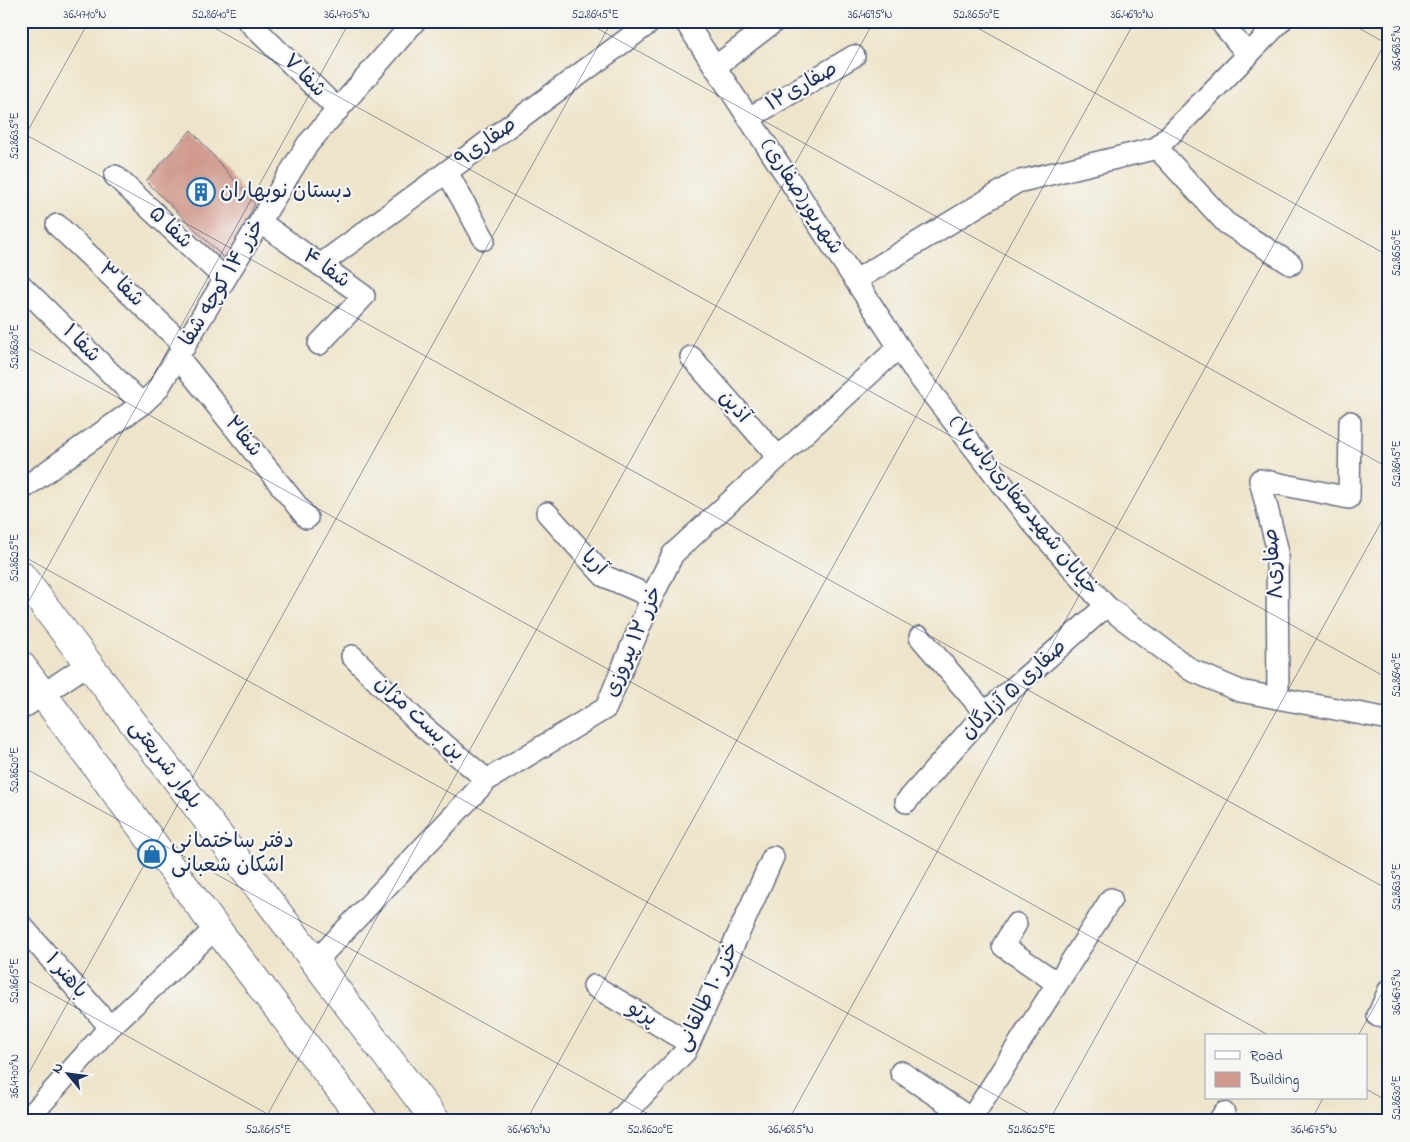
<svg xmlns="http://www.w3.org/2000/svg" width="1410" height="1142" font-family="'Indie Flower','Playpen Sans Arabic',sans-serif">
  <rect width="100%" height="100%" fill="#f6f6f2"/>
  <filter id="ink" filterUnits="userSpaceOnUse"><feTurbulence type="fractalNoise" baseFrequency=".02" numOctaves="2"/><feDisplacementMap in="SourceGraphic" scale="10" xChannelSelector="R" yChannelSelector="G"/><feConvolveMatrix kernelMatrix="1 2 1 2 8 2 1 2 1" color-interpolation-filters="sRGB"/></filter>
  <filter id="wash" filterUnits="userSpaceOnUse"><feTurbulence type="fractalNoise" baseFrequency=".0096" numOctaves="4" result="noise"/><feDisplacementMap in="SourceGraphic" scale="20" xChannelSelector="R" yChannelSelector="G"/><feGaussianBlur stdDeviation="1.12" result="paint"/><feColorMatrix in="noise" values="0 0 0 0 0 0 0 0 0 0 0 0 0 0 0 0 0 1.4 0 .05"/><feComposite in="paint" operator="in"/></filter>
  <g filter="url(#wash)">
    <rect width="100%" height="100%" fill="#eee4c9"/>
    <g id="blocks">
      <polygon fill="#d0998c" points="191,130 255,204 226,260 146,181"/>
    </g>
  </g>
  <g filter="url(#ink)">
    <use href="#blocks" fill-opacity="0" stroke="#656e83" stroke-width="1"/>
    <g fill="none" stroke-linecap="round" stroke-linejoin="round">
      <defs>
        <g id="street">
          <polyline points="248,21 338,110"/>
          <polyline points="685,21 916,373 1031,521 1106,606 1191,670 1240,691 1389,719"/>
          <polyline points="1220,21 1248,55"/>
          <polyline points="715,67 775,21"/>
          <polyline points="749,118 854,56"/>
          <polyline points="1157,148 1226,223 1291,264"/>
          <polyline points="447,172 484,239"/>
          <polyline points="115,176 225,279"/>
          <polyline points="260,222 364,296 319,344"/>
          <polyline points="57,225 185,346"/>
          <polyline points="320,265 652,21"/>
          <polyline points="856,280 1017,182 1157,148 1281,21"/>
          <polyline points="21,285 142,404"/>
          <polyline points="178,357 307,518"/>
          <polyline points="691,357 778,457"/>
          <polyline points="21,490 142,404 157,390 307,145 415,21"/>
          <polyline points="547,513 604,576 652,597"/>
          <polyline points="920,637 985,713"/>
          <polyline points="352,656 420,724 487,780"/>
          <polyline points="1278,698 1277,548 1260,480 1349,498 1350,422"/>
          <polyline points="21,709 88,664"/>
          <polyline points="906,802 985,713 1106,606"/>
          <polyline points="1016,924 1003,946 1057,983"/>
          <polyline points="21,925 110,1027"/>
          <polyline points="315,962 487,780 606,708 652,597 673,554 899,347"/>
          <polyline points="594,986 689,1043"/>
          <polyline points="1378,1016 1389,990"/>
          <polyline points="901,1072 974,1121"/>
          <polyline points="971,1119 1111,899"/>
          <polyline points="26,1121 110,1027 216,928"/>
          <polyline points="618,1121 685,1052 773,857"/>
          <polyline points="1219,1121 1224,1113"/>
        </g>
        <g id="primary">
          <polyline points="21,575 436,1121"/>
          <polyline points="21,665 216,928 364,1121"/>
        </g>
      </defs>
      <use href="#street" stroke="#656e83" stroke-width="24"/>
      <use href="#primary" stroke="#656e83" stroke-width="30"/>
      <use href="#street" stroke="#fff" stroke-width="21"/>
      <use href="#primary" stroke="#fff" stroke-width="28"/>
    </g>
  </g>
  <path fill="none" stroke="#1b2f5e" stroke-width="1" stroke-opacity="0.45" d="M202 21 1389 679M584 21 1389 468M965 21 1389 256M1346 21 1389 45M21 132 1389 890M21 143 89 21M21 344 1270 1036M21 555 1042 1121M21 615 350 21M21 766 661 1121M21 977 280 1121M1358 1036 1389 980M21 1087 612 21M1366 1089 1389 1102M264 1121 874 21M526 1121 1135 21M788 1121 1389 36M1049 1121 1389 508M1311 1121 1323 1098"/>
  <defs>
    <symbol id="building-ring" viewBox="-11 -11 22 22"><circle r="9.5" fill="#f6f6f2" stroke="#1f6fb2" stroke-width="1.5"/><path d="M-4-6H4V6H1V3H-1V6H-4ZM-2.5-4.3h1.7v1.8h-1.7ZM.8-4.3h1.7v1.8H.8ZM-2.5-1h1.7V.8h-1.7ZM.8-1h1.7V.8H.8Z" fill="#1f6fb2"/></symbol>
    <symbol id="shop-ring" viewBox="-11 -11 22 22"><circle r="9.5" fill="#f6f6f2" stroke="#1f6fb2" stroke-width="1.5"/><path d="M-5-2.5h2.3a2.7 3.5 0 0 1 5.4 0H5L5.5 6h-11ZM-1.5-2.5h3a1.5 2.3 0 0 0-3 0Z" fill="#1f6fb2"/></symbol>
  </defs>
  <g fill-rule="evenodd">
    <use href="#building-ring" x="185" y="176" width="32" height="32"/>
    <use href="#shop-ring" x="136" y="838" width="32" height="32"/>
  </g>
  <g text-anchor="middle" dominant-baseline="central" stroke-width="4.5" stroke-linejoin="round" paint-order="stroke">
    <g font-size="21" fill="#1b2f5e" stroke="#f6f6f2">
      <text transform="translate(304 76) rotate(45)">شفا ۷</text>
      <text transform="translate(802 87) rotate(-30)">صفاری۱۲</text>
      <text transform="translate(486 143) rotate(-36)">صفاری۹</text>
      <text transform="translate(801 197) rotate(57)">شهریور(صفاری)</text>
      <text transform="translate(170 228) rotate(43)">شفا ۵</text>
      <text transform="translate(326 269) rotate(35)">شفا ۴</text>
      <text transform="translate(223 283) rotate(-59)">خزر ۱۴ کوچه شفا</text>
      <text transform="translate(121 285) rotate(44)">شفا ۳</text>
      <text transform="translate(81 344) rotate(45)">شفا ۱</text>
      <text transform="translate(734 407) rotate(49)">آذین</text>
      <text transform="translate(243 437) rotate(51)">شفا۲</text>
      <text transform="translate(1023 506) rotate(51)">خیابان شهیدصفاری(یاس۷)</text>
      <text transform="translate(594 563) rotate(44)">آریا</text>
      <text transform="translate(1274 564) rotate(-95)">صفاری۸</text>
      <text transform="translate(634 642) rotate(-67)">خزر ۱۲ پیروزی</text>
      <text transform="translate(1014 690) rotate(-43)">صفاری ۵ آزادگان</text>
      <text transform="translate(419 719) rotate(43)">بن بست مژان</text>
      <text transform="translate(165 765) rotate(53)">بلوار شریعتی</text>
      <text transform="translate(66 976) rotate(49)">باهنر ۱</text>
      <text transform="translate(708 997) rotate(-64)">خزر ۱۰ طالقانی</text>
      <text transform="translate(642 1014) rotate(31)">پرتو</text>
    </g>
    <g font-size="21" fill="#1b2f5e" stroke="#f6f6f2" text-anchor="start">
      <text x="220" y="192">دبستان نوبهاران</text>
      <text x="171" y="842">دفتر ساختمانی<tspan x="171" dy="24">اشکان شعبانی</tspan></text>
    </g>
  </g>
  <rect width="1410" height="1142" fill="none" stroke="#f6f6f2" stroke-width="55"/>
  <rect x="1205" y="1034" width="162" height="65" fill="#f6f6f2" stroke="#9ea6b7"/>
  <rect x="1215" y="1051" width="25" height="8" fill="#ffffff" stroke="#9ea6b7"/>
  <text x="1250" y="1060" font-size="15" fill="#1b2f5e">Road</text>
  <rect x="1215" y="1072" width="25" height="15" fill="#d0998c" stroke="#9ea6b7"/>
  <text x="1250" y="1084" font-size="15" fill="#1b2f5e">Building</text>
  <g transform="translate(68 1074) rotate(299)" stroke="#f6f6f2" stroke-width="4" paint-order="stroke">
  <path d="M0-4L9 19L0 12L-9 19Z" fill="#1b2f5e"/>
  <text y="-8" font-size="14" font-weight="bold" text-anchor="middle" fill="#1b2f5e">N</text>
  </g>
  <rect x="28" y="28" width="1354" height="1086" fill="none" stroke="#1b2f5e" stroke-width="2"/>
  <g font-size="12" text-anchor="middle" fill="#1b2f5e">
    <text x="85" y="18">36.4710°N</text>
    <text x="214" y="18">52.8640°E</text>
    <text x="347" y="18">36.4705°N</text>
    <text x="595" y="18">52.8645°E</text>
    <text x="870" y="18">36.4695°N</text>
    <text x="976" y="18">52.8650°E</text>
    <text x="1132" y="18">36.4690°N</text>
    <text transform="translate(1396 48) rotate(-90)" y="4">36.4685°N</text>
    <text transform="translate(14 136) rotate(-90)" y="4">52.8635°E</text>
    <text transform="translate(1396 253) rotate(-90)" y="4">52.8650°E</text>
    <text transform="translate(14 347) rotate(-90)" y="4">52.8630°E</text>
    <text transform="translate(1396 464) rotate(-90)" y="4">52.8645°E</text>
    <text transform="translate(14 558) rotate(-90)" y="4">52.8625°E</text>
    <text transform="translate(1396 675) rotate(-90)" y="4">52.8640°E</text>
    <text transform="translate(14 770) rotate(-90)" y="4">52.8620°E</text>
    <text transform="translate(1396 887) rotate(-90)" y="4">52.8635°E</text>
    <text transform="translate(14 981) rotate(-90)" y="4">52.8615°E</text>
    <text transform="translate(1396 992) rotate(-90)" y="4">36.4675°N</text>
    <text transform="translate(14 1076) rotate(-90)" y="4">36.4700°N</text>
    <text transform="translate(1396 1098) rotate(-90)" y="4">52.8630°E</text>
    <text x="268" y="1133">52.8615°E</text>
    <text x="529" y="1133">36.4690°N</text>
    <text x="650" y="1133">52.8620°E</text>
    <text x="791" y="1133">36.4685°N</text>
    <text x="1031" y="1133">52.8625°E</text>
    <text x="1314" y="1133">36.4675°N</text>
  </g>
</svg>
